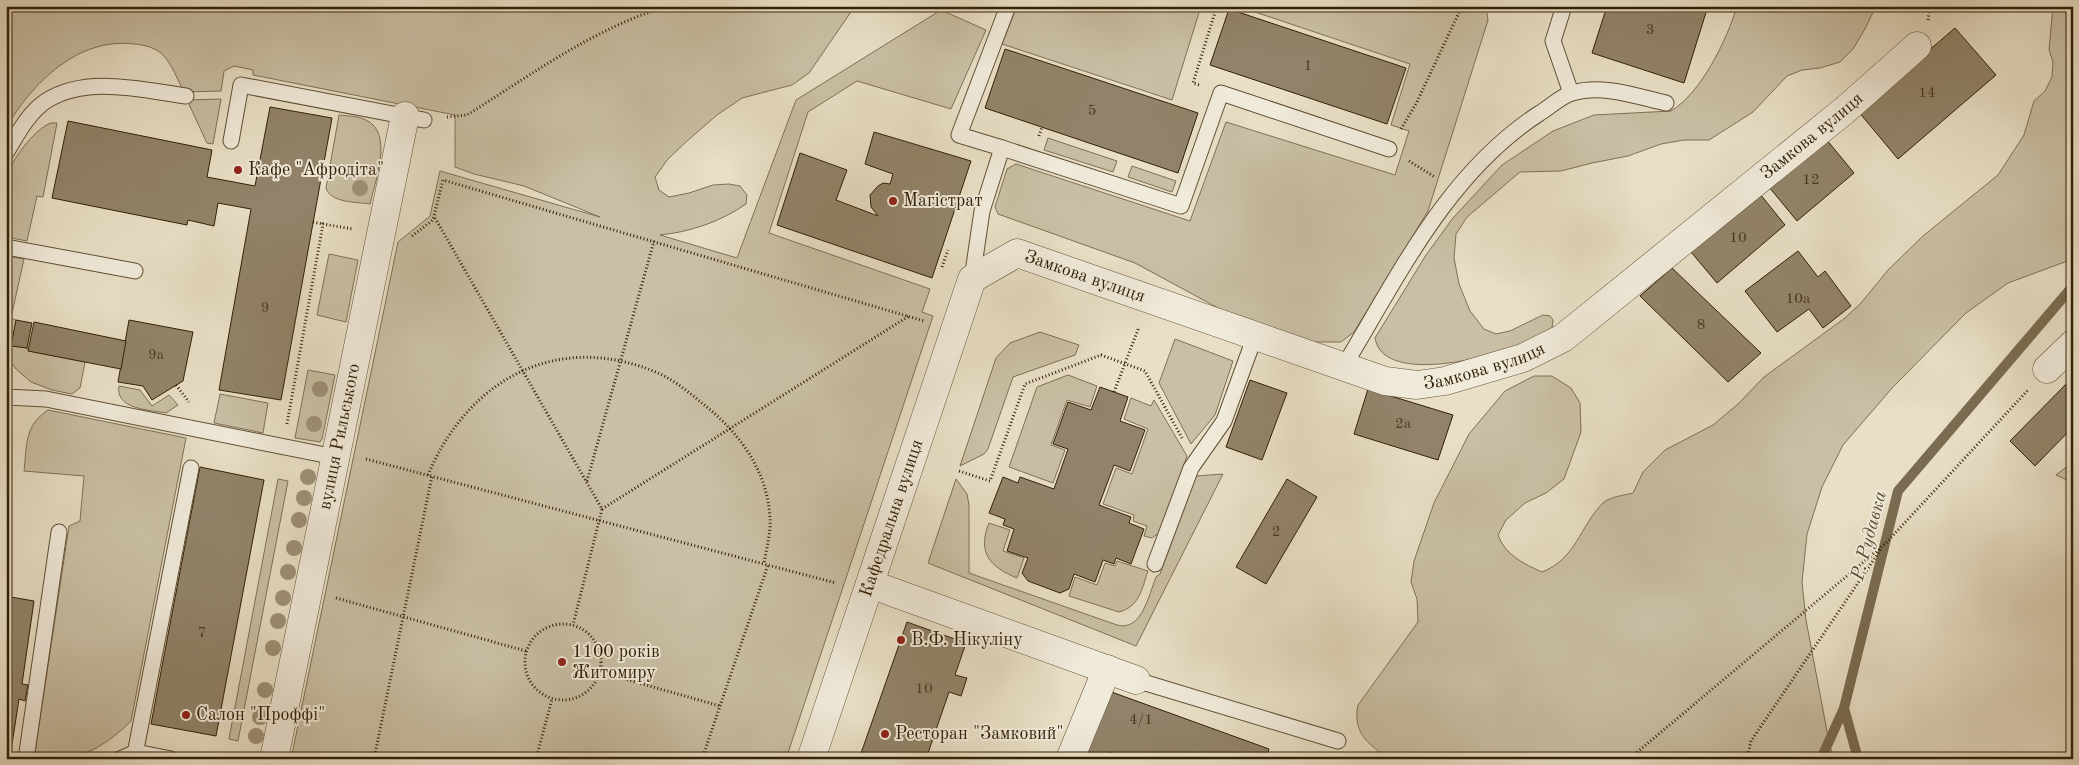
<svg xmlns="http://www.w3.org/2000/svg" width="2079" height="765" font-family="'Old Standard TT',serif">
  <rect width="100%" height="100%" fill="#e8dfc6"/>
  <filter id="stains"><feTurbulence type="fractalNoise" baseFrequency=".004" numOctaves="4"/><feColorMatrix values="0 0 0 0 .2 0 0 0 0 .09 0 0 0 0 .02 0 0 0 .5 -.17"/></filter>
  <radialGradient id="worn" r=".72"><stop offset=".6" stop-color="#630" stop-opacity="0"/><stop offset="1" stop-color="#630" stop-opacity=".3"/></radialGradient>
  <g fill="#c9bfa5" stroke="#7e7056">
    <path d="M6 6H855L809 73 792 85 742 98 717 115 687 141 668 159 655 177 659 190 669 197 689 193 713 185 729 184 740 186 747 195 746 204C720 222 690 232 660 235L737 258 796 100 941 10 986 30 951 109 857 81 808 112 769 233 930 289 922 312 933 316 786 759H291L398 242 430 216 440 171 600 217 524 186 474 174 455 167V115L253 75V70L234 66 224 71 221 91 184 92C178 81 172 64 163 55 155 47 144 45 134 44 78 37 32 83 6 128Z"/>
    <polygon points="1017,6 1201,6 1172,100 1002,44"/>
    <polygon points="1237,6 1486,6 1488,20 1428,211 1354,332 1341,342 1314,342 1220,309 1135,263 998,214 995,207 1007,169 1016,164 1190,221 1226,122 1395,175 1409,131 1391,125 1410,64"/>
    <path d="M1737 6H1876L1865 29 1853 49 1840 62 1820 68 1802 70 1787 76 1753 112 1709 140H1684L1661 144 1628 156 1592 163 1561 171 1520 172 1467 217 1456 234 1454 258 1459 284 1470 311 1484 329 1496 334 1510 331 1543 315 1550 316 1553 320 1552 328C1524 351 1384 392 1375 338L1426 255 1453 218 1502 165 1553 131 1594 115 1671 111C1701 93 1727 40 1737 6Z"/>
    <path d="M2053 6H2073V259L2008 283 1966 313 1893 387 1843 445 1822 487 1807 534 1802 582 1806 620 1830 747 1835 759H1383C1381 752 1375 749 1370 744 1358 733 1355 721 1358 705L1418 622 1417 599 1411 582 1414 561 1434 503 1469 434 1505 391 1534 376H1552L1571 388 1580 403 1581 432 1564 479 1546 493 1525 503 1506 520 1498 535C1505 555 1524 564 1542 572 1576 559 1580 526 1603 503 1609 497 1625 495 1633 493L1643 472 1665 450 1713 425 1738 404 1764 377 1845 318 1861 303 1888 270 1923 236 1998 175 2024 135 2034 101 2045 91 2052 77 2053 62 2049 50Z"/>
    <polygon points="221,99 213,144 207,143 187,100"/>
    <path d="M339 115C348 116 358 116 366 120 394 133 375 181 370 204 357 202 330 203 326 188Z"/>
    <path d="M51 123H57L43 197 37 196 27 241 6 237C6 221 3 195 6 179 9 163 35 128 51 123Z"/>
    <polygon points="1048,138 1117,161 1113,172 1044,150"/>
    <polygon points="1132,166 1176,181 1172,192 1128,177"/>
    <polygon points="329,254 358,260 346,322 317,315"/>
    <polygon points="6,256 24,259 11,318 16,320 12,346 27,348 29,351 85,362 80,388 72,394 52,390 31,382 16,369 6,355"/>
    <polygon points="1040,332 1079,345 1075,355 1013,377 988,449 984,454 960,466 996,358 1010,343"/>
    <polygon points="1175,339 1233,361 1215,415 1191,444 1159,383"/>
    <polygon points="308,370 335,375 322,439 320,442 295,438"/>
    <polygon points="1068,375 1097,386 1090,407 1067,400 1051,445 1065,450 1053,483 1009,467 1037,387"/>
    <path d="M119 386 140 390 152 406 169 395 178 405 166 413C149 410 115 409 119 386Z"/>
    <polygon points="220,394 268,403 263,433 214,423"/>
    <polygon points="1131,398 1151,406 1154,400 1187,456 1159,533 1152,538 1144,536 1147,526 1133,521 1134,515 1103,504 1116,468 1132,474 1148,429 1124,419"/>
    <path d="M48 410 186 438 131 721C114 738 91 755 66 759 55 760 44 759 34 759L69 526 80 521 84 476 24 471C27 445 24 426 48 410Z"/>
    <polygon points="2073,462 2073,483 2056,475"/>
    <path d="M1223 474 1136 646 928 563 956 479 967 494 969 505V573L1117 625C1142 632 1149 594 1156 577L1160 574 1196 476Z"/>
    <polygon points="278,479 288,481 238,741 229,739"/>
    <path d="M989 523 1010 530 1003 551 1024 558 1017 578C990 567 977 553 989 523Z"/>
    <path d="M1117 561 1148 571C1142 589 1139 607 1119 612L1069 596 1075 577 1097 585 1105 563 1115 566Z"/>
  </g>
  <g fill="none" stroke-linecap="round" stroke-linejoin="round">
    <g stroke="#7a6c52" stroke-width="10">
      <polyline points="1844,708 1858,759"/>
      <polyline points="1821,759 1844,708 1898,491 2073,286"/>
    </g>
  </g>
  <g fill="#91836a" stroke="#322006">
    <polygon points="1607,6 1708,6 1684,83 1592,53"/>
    <polygon points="1229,9 1406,68 1387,124 1210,65"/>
    <polygon points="1955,28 1996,75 1898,159 1858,111"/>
    <polygon points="1005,49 1198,113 1178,173 985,108"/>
    <polygon points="270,107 332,118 281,400 219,390 251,209 218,203 214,226 188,220 187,225 52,198 68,121 212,150 207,177 255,186"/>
    <polygon points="874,132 971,161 932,278 777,225 800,153 847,170 836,200 878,216 871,207 870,195 878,186 883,183 890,184 893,174 865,164"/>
    <polygon points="1826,139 1854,173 1797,221 1769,187"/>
    <polygon points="1760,194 1785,225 1717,283 1691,252"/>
    <polygon points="1798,251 1818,277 1825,271 1851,306 1823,328 1809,309 1777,332 1745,291"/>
    <polygon points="1672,268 1761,353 1728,382 1640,296"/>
    <polygon points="16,320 32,323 27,348 11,346"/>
    <polygon points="129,320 193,332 183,381 152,400 143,386 118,382"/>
    <polygon points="34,322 126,341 121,369 28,351"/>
    <polygon points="2073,377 2073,427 2035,466 2010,441"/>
    <polygon points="1250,380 1287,393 1262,460 1226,447"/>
    <polygon points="1100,387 1128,397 1120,421 1145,430 1130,471 1114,465 1099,505 1131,517 1129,523 1144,529 1131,564 1116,558 1114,564 1103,560 1095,582 1074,574 1069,589 1060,593 1028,581 1022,573 1028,558 1007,551 1014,529 1003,525 1005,519 989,513 1003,477 1018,483 1020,477 1054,489 1068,449 1053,444 1068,402 1091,410"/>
    <polygon points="1368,389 1453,415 1438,460 1354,434"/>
    <polygon points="200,467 264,480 216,736 151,724"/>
    <polygon points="1287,479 1317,497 1266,584 1236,567"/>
    <polygon points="11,597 34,601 22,684 28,685 25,701 19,699 10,757 6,756 6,623"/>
    <polygon points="907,622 966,643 955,675 967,678 961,696 949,692 926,759 859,759"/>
    <polygon points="1106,690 1269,749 1266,759 1126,759 1109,752 1107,759 1082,759"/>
  </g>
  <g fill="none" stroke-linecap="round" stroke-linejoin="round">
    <defs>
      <g id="service">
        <polyline points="1564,6 1553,41 1571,93"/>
        <polyline points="231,141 241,85 424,120"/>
        <polyline points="1002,148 959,135 1008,6"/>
        <path d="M6 153C17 135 28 113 46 101 86 75 142 90 186 96"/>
        <polyline points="6,247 135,271"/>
        <polyline points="972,279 982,211 1002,148 1181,206 1221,93 1389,149"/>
        <path d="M1344 366C1399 275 1448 172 1540 113 1550 107 1561 96 1572 93 1603 84 1635 96 1666 103"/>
        <polyline points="6,397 46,399 335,457"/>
        <polyline points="1155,564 1191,468 1224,421 1255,336"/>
        <polyline points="1136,680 1338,741"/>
        <polyline points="26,759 59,532"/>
        <polyline points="120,759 136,752 171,759"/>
        <polyline points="134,759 191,468"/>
      </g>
      <g id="minor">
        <polyline points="2047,369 2073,344"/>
        <polyline points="870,584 1136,680"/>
        <path id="s1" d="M274 759 405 116"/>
        <path id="s2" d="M811 759 972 279 1017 253 1385 381 1417 385 1445 381 1523 358 1563 338 1845 110 1917 46"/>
        <polyline points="1070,759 1107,669"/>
      </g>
    </defs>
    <use href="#service" stroke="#605036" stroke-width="17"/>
    <use href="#minor" stroke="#605036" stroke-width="29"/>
    <g stroke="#322006" stroke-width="3" stroke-dasharray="1 2.5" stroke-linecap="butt">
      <polyline points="1928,20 1930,6"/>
      <polyline points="1199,85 1193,83 1217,6"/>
      <path d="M447 117 467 115C531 75 594 28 668 6"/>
      <polyline points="1401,129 1416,104 1462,6"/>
      <polyline points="1039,136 1042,127"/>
      <polyline points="1409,161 1435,177"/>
      <polyline points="435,218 602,509 573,625"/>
      <polyline points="313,222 323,224"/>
      <polyline points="412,236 433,220 443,180 924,321"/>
      <polyline points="942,267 948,250"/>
      <polyline points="176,385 189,402"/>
      <polyline points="1114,392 1139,327"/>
      <polyline points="287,424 323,224 353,229"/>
      <polyline points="366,459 836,583"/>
      <polyline points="959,471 990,481 1025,384 1101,355 1145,371 1182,438"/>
      <path d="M428 475C468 379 558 330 658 373 676 381 692 395 707 407 742 436 768 473 770 519 771 533 766 550 764 564"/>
      <polyline points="587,481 654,241"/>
      <polyline points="602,509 909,316"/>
      <polyline points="336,598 526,651"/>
      <circle cx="563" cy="662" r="38"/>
      <polyline points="600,672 720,706"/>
      <polyline points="305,755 318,759"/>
      <polyline points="374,759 432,476"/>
      <polyline points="536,759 552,699"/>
      <polyline points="702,759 768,565"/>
      <polyline points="1629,759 1885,544 2028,390"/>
      <polyline points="1747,759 1751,741 1881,549"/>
    </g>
    <use href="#service" stroke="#f0eada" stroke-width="15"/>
    <use href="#minor" stroke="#f0eada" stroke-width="28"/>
  </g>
  <g fill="#9d9077">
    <circle cx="360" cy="188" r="8"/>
    <circle cx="320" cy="389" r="8"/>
    <circle cx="314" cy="424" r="8"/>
    <circle cx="308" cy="477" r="8"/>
    <circle cx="304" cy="498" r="8"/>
    <circle cx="299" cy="520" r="8"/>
    <circle cx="294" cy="548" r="8"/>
    <circle cx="288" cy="572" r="8"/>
    <circle cx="283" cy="598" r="8"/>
    <circle cx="278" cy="621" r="8"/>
    <circle cx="273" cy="648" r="8"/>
    <circle cx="265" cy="690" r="8"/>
    <circle cx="260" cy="717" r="8"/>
    <circle cx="256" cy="736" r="8"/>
  </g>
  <g fill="#8f2418" stroke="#f0eada" stroke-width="2">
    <circle cx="238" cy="170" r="5"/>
    <circle cx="893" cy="201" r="5"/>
    <circle cx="901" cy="640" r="5"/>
    <circle cx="562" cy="662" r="5"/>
    <circle cx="186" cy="715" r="5"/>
    <circle cx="885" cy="734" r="5"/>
  </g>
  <g text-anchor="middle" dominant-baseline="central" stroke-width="4" stroke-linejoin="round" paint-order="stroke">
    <g font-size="15" fill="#4a391f">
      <text x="1650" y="30">3</text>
      <text x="1308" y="66">1</text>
      <text x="1927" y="93">14</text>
      <text x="1092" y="111">5</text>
      <text x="1811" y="180">12</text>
      <text x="1738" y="238">10</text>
      <text x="1798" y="299">10а</text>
      <text x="265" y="308">9</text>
      <text x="1701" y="325">8</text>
      <text x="156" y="355">9а</text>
      <text x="1403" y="424">2а</text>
      <text x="1276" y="532">2</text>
      <text x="202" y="633">7</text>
      <text x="924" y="689">10</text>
      <text x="1141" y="720">4/1</text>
    </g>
    <g font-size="18" fill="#322006" stroke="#f0eada">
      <text stroke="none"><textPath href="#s2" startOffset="1455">Замкова вулиця</textPath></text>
      <text stroke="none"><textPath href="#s2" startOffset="630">Замкова вулиця</textPath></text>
      <text stroke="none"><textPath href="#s2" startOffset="1050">Замкова вулиця</textPath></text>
      <text stroke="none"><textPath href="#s1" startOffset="329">вулиця Рильського</textPath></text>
      <text stroke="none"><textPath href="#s2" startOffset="254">Кафедральна вулиця</textPath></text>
    </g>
    <g font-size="18" fill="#322006" stroke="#f0eada" text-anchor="start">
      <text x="248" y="170">Кафе "Афродіта"</text>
      <text x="903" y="201">Магістрат</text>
      <text x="911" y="640">В.Ф. Нікуліну</text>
      <text x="572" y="652">1100 років<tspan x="572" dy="21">Житомиру</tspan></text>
      <text x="196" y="715">Салон "Проффі"</text>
      <text x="895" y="734">Ресторан "Замковий"</text>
    </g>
    <g font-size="19" font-style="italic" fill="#5c4c32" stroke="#f0eada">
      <text transform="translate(1870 536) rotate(-75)">Р. Рудавка</text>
    </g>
  </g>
  <rect width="2079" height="765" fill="none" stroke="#e8dfc6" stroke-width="25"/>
  <rect x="8" y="8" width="2064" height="750" fill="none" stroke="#322006" stroke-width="2.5"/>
  <rect x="12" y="12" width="2054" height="740" fill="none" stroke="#322006"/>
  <rect width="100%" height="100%" filter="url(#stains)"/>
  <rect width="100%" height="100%" fill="url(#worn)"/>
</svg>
